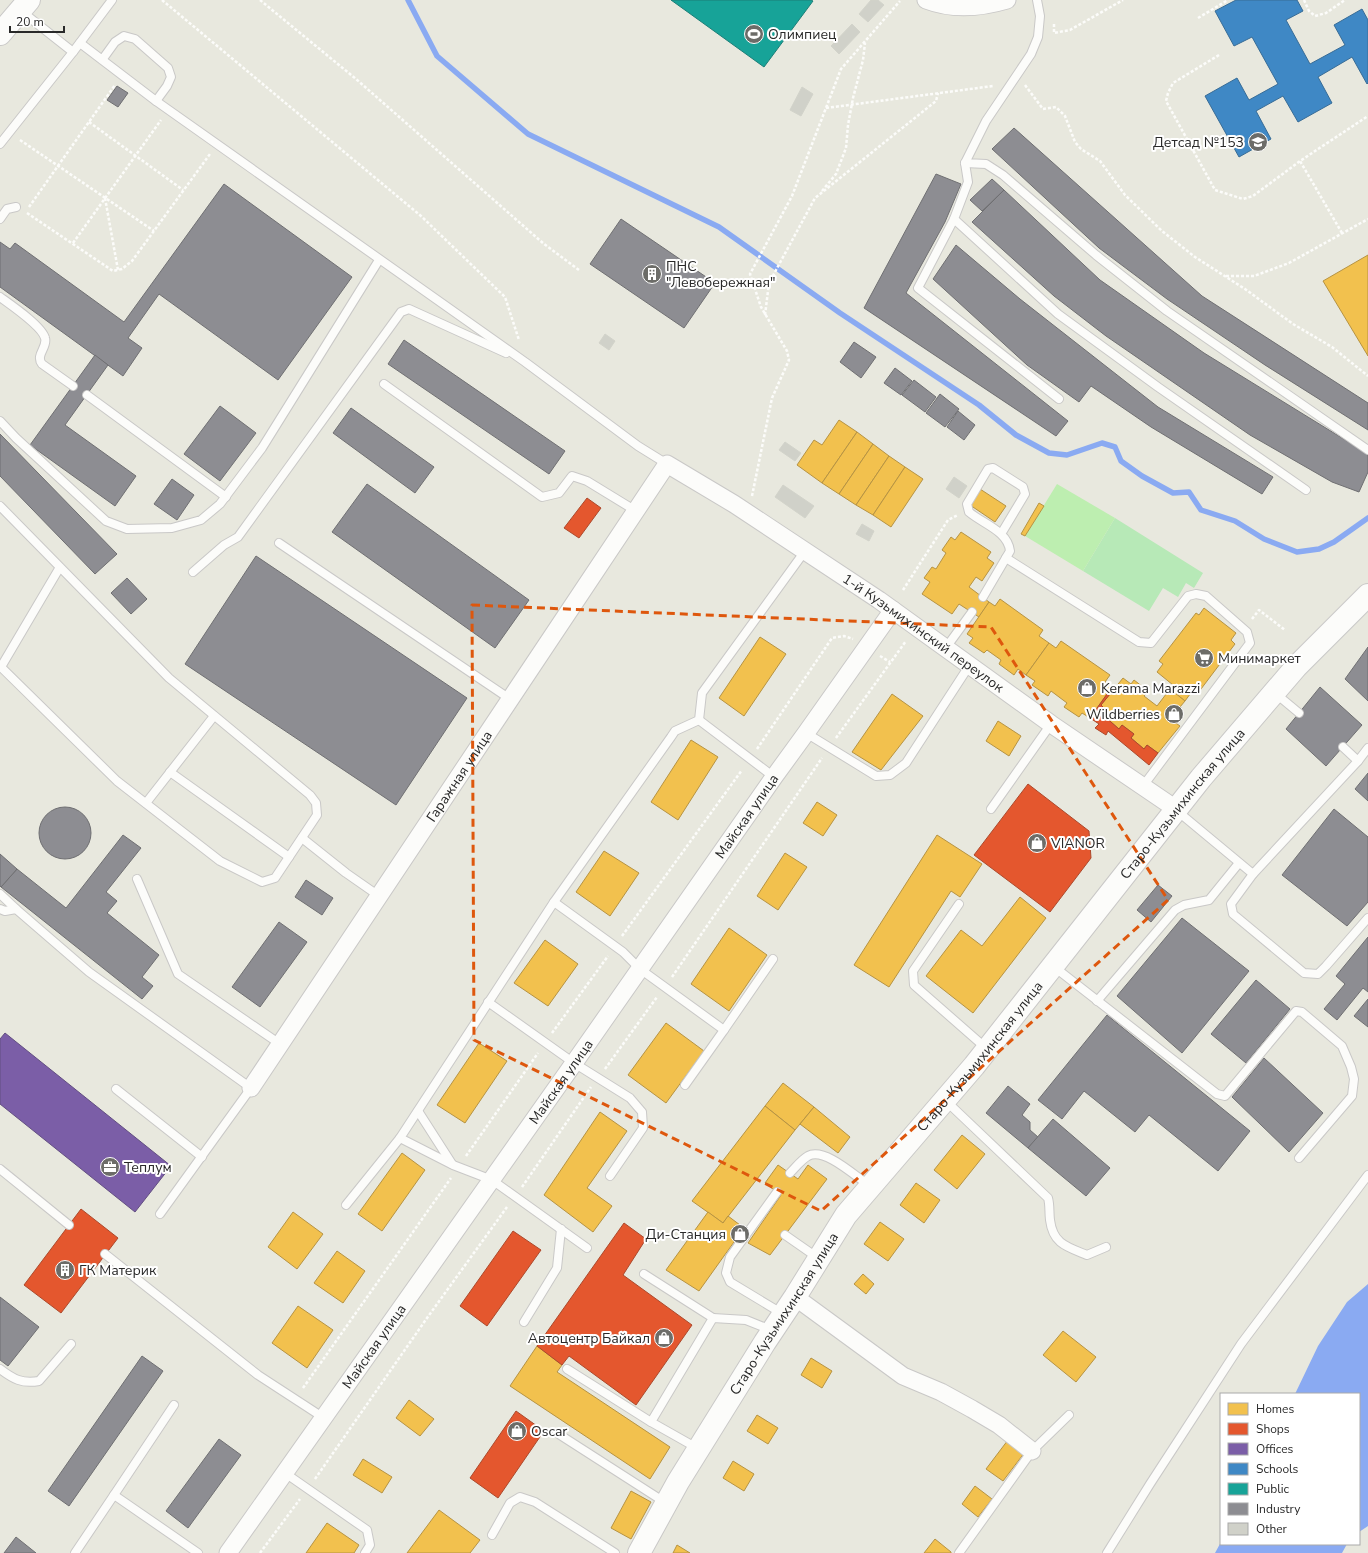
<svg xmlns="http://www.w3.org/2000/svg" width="1368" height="1553" font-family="'Nunito Sans',sans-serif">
  <rect width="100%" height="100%" fill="#e8e8de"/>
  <polygon fill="#b7e9b7" points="1115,518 1203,573 1194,588 1186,583 1178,597 1163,588 1149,611 1083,571"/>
  <polygon fill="#bdeeb0" points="1057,484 1115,518 1083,571 1025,536"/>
  <g fill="#8aaaf2">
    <polygon points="1368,1284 1368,1526 1359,1532 1359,1394 1295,1394 1318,1346 1347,1302"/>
    <polygon points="1221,1542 1221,1544 1347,1544 1342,1553 1215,1553"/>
  </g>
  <g fill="#f2c14e" stroke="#b69343">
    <polygon points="1368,255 1368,356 1323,281"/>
    <polygon points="839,420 857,432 822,483 797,465 814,440 822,445"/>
    <polygon points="857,432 873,444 839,494 822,483"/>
    <polygon points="873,444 889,456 856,505 839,494"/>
    <polygon points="889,456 905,467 873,515 856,505"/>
    <polygon points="905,467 923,479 891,527 873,515"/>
    <polygon points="980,489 1006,506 995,522 970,505"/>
    <polygon points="1039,503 1044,506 1025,536 1021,534"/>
    <polygon points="961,532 991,552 987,558 994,563 982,581 976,577 969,587 989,602 979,617 959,604 952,614 922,594 930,582 924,578 932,567 936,569 946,553 942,550 951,537 955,540"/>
    <polygon points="1000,599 1043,630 1039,636 1049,643 1026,675 1018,669 1014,675 999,664 1001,660 987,650 984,653 969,643 973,638 967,634 989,602 995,606"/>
    <polygon points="1204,608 1236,633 1231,640 1235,644 1198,693 1193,690 1185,701 1170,689 1173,685 1157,672 1163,664 1159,661 1196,613 1199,615"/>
    <polygon points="760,637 786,654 744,716 719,698"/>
    <polygon points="1061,641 1110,675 1105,682 1112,687 1090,718 1082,713 1079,717 1064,707 1067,703 1051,691 1048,696 1032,685 1035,681 1026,675 1049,643 1056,648"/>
    <polygon points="1123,678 1131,684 1134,680 1148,691 1144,696 1157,706 1170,689 1185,701 1170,719 1180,726 1158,753 1147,745 1144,749 1131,738 1134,734 1122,725 1119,729 1103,715 1107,711 1101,705"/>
    <polygon points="892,694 923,716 881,770 852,752"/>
    <polygon points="998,721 1021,736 1009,756 986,741"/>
    <polygon points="691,740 718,757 678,820 651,802"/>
    <polygon points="817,802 837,815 823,836 803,823"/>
    <polygon points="937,835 982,864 960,897 951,891 889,987 854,965"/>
    <polygon points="604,851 639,873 610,916 576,892"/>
    <polygon points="785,853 807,867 778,910 757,896"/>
    <polygon points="1020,897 1046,918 973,1013 926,976 961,930 982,946"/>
    <polygon points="729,928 767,955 729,1011 691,984"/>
    <polygon points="545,940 578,964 548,1006 514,983"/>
    <polygon points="666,1023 704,1051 666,1103 628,1075"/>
    <polygon points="479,1043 507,1061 465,1123 437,1105"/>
    <polygon points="783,1083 814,1107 795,1130 765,1106"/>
    <polygon points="765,1106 795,1130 723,1223 692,1201"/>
    <polygon points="814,1107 850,1137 838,1153 800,1124"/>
    <polygon points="600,1112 627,1131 587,1188 612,1206 593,1232 544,1195"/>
    <polygon points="962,1135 985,1154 957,1189 934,1170"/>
    <polygon points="402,1153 425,1170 382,1231 358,1214"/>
    <polygon points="778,1165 798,1179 808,1165 827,1179 770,1255 748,1243 781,1195 765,1183"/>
    <polygon points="916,1183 940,1200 924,1223 900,1205"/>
    <polygon points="293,1212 323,1234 297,1269 268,1247"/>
    <polygon points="708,1212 723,1223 728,1216 744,1228 699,1291 666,1270"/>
    <polygon points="880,1222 904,1239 888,1261 864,1244"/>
    <polygon points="337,1251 365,1271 343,1303 314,1283"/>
    <polygon points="863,1274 874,1284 866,1294 854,1284"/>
    <polygon points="298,1306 333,1330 307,1368 272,1343"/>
    <polygon points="1063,1331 1096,1357 1076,1382 1043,1355"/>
    <polygon points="537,1346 562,1365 557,1372 670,1447 650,1479 510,1386"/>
    <polygon points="811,1358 832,1371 822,1388 801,1375"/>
    <polygon points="409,1400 434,1419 420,1436 396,1418"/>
    <polygon points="757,1415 778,1428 768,1444 747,1431"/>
    <polygon points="1008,1440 1025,1452 1003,1481 986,1469"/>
    <polygon points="363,1459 392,1477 382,1493 353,1475"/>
    <polygon points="733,1461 754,1474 744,1491 723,1478"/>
    <polygon points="975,1486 992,1499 978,1517 962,1504"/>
    <polygon points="631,1491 651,1502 631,1539 611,1528"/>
    <polygon points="439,1510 480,1540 470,1553 407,1553"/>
    <polygon points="327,1523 359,1545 354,1553 306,1553"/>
    <polygon points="935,1539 951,1552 951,1553 924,1553"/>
    <polygon points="677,1545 690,1553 673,1553"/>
  </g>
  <g fill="#e4572e" stroke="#ac492c">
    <polygon points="587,498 601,508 579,538 564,528"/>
    <polygon points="1112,687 1115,688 1101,705 1107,711 1103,715 1119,729 1122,725 1134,734 1131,738 1144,749 1147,745 1158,753 1149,765 1108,731 1106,735 1095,728 1099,724 1090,718"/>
    <polygon points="1028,784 1089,831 1091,858 1050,912 974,855"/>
    <polygon points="81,1209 118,1238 61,1313 24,1285"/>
    <polygon points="624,1223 646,1239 623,1275 692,1325 636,1405 569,1356 562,1365 537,1346"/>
    <polygon points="513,1231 541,1250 487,1326 460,1306"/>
    <polygon points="516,1411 544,1431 498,1498 470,1478"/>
  </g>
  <polygon fill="#7b5ea7" stroke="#624e81" points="5,1033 171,1166 135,1212 0,1104 0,1039"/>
  <polygon fill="#3f88c5" stroke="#386c96" points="1236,0 1297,0 1303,11 1286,20 1310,64 1345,45 1334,25 1362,9 1368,20 1368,83 1367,84 1352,57 1318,77 1332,103 1298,122 1283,96 1256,111 1271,139 1239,157 1205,96 1237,78 1249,100 1278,84 1252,37 1234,46 1215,11"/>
  <polygon fill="#17a398" stroke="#1c7e77" points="671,0 811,0 813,1 764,67"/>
  <g fill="#8d8d92" stroke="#6f6f72">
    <polygon points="117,86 128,93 118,107 107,100"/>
    <polygon points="1014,128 1202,296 1368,403 1368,430 1265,365 1167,299 1099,248 992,149"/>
    <polygon points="936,174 961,184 945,222 906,293 1068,421 1056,436 864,308"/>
    <polygon points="992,179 1004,190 982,211 970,200"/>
    <polygon points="224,184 352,277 278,380 159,294 128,338 142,348 123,376 0,287 0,242 10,249 15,243 124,322"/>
    <polygon points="1004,190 1100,280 1204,353 1368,454 1368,472 1359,492 1332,482 1250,435 1106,336 1054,296 972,222"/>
    <polygon points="621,219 715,283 684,328 590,264"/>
    <polygon points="956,245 1020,299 1158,407 1273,477 1262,494 1151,427 1091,386 1079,402 1027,365 933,279"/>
    <polygon points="404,340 565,451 549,474 388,364"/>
    <polygon points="854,342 876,357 861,378 840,362"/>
    <polygon points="95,355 108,365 65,425 136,476 115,506 30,445"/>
    <polygon points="895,368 912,381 901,395 884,383"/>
    <polygon points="914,380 936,397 925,412 902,395"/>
    <polygon points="940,394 959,409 945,427 926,413"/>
    <polygon points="220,406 256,433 220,481 184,454"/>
    <polygon points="351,408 434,467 415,493 333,433"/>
    <polygon points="958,411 975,425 964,440 947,427"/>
    <polygon points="0,434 117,554 95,574 0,476"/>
    <polygon points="172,479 194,495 177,520 154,504"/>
    <polygon points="367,484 529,600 495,648 332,532"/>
    <polygon points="256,556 467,698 396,805 185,664"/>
    <polygon points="127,578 147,599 131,614 111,593"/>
    <polygon points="1368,647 1368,701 1345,679"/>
    <polygon points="1320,687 1362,725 1326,766 1286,729"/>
    <polygon points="1368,773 1368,801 1355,789"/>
    <circle cx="65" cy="833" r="26"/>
    <polygon points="1334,809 1368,837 1368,902 1347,926 1282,875"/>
    <polygon points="123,835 141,848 106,892 117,901 107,913 159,955 142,977 153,986 142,999 1,887 17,869 66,908"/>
    <polygon points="0,854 17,869 1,887 0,886"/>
    <polygon points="306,880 333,898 322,915 295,897"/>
    <polygon points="1158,885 1172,896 1151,922 1137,910"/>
    <polygon points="1182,918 1249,971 1182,1053 1117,996"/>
    <polygon points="279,922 307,942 260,1007 232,987"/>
    <polygon points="1368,937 1368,992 1363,988 1337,1020 1324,1009 1345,984 1336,976"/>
    <polygon points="1256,980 1290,1009 1246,1063 1211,1034"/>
    <polygon points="1368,999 1368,1027 1354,1016"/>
    <polygon points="1107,1015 1250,1131 1218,1171 1149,1115 1135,1132 1084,1091 1062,1119 1038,1100"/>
    <polygon points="1264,1058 1323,1113 1289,1152 1232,1097"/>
    <polygon points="1008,1086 1030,1104 1022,1115 1030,1122 1030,1130 1038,1137 1028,1148 986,1113"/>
    <polygon points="1053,1119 1110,1168 1086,1196 1028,1148"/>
    <polygon points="0,1297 39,1327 8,1366 0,1360"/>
    <polygon points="142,1356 163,1371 69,1506 48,1491"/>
    <polygon points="219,1439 241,1455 188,1528 166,1511"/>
    <polygon points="16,1537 36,1553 4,1553"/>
  </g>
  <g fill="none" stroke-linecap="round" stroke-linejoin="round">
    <polyline stroke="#8aaaf2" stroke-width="5.5" points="408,0 437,56 528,134 719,227 840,313 979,405 1016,435 1049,453 1067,455 1102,443 1115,447 1121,461 1142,476 1173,493 1189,492 1201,510 1235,521 1264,539 1297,552 1319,549 1334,542 1368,518"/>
  </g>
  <g fill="#d0d1c9" stroke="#d2d3ca">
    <polygon points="871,0 878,0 884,5 868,22 859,14"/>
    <polygon points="852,24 860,32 839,54 831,46"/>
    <polygon points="802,87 813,94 801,116 790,110"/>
    <polygon points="605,334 615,341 609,350 599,343"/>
    <polygon points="785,442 801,453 795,461 779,450"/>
    <polygon points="954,477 967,486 959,498 946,489"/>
    <polygon points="783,485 814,506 805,518 775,497"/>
    <polygon points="862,524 874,531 869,541 856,534"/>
  </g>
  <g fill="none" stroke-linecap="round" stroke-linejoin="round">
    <defs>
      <g id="service">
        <polyline points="1037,0 1040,16 1038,37 1031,54 986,121 965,163 986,164 1003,175 1096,255 1167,311 1368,450"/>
        <polyline points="21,11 73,52 112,0"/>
        <polyline points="80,43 156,101 167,86 171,77 168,68 135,39 124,36 115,42 102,60"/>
        <polyline points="156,101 525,362 638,446 667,464"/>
        <polyline points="0,144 73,52"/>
        <polyline points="965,163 968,182 954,219 1058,314 1158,387 1306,490"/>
        <polyline points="0,219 7,209 16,207"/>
        <polyline points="954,219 918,288 1059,399"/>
        <path d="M0 297C11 305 42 326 45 338 48 347 35 355 42 364L73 386"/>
        <polyline points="384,384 542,497 559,493 572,476 587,481 636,511"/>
        <polyline points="87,395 226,497"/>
        <polyline points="0,421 16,438 106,521 127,529 172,528 201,520 220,504 262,448 379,260"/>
        <polyline points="0,506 169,678 310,795 316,803 317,815 275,878 262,882 220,861 117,781 1,667 60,567"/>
        <polyline points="279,543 510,699"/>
        <polyline points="1006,558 1139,642 1151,643 1188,596 1196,594 1206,596 1247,632 1250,643 1143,786"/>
        <polyline points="193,572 224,545 238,537 401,312 409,309 506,353"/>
        <path d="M983 597 1010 551C1008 531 983 524 969 512L967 504 988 469 993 468 1023 487 1025 494 1001 534"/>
        <polyline points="945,649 972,612"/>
        <polyline points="1275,693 1299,713"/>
        <polyline points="699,720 774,777"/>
        <polyline points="806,733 876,776 890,775 906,763 969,666"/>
        <polyline points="1343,747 1358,761 1368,748"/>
        <polyline points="170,772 289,857"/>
        <polyline points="146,803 214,716"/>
        <polyline points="991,809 1051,724"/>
        <polyline points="1176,810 1253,874 1358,761"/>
        <polyline points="302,838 346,873 379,896"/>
        <polyline points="1253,874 1231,904 1233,914 1304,973 1318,974 1326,966 1368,918"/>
        <polyline points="137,879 178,974 280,1044"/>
        <polyline points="0,894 16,909"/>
        <polyline points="554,902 623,952 640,969 724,1030 685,1085"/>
        <polyline points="959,904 913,971 914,985 987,1049"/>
        <polyline points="0,909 5,911 16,909 89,972 251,1088 160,1214"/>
        <polyline points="1053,966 1217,1094 1225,1096 1296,1011 1302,1012 1342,1046 1351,1067 1354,1079 1352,1096 1299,1158"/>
        <polyline points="1097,1001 1175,910 1184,905 1209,900 1239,863"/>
        <polyline points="488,1002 574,1063 630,1098 642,1112 643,1128 610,1176"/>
        <polyline points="724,1030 773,959"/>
        <polyline points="116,1089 202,1157"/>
        <path d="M946 1101 1048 1198C1050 1205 1049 1212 1050 1220 1053 1244 1067 1247 1087 1255L1106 1247"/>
        <polyline points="418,1111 452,1164"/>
        <polyline points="0,1169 69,1225"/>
        <path d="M790 1173C796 1167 801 1160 808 1156 825 1147 856 1177 870 1186"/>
        <polyline points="777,1192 730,1257 726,1273 730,1282 783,1314"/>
        <polyline points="346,1205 400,1138"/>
        <polyline points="785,1235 818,1258"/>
        <polyline points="587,1248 492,1180 453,1165 400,1138 554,902 671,737 675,731 699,720 702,693 805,551"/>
        <polyline points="105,1254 258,1375 324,1418"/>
        <polyline points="644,1274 713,1318"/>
        <polyline points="524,1322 557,1268 561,1229"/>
        <path d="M0 1369C13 1379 22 1384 39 1381L71 1344"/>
        <polyline points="567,1369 651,1422"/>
        <polyline points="557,1433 666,1503"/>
        <polyline points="697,1448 651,1422 713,1318 746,1320 771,1330"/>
        <polyline points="285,1473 367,1530 370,1545 365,1553"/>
        <polyline points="114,1495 174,1405"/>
        <polyline points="492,1535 510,1503 520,1497 535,1502 615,1553"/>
        <polyline points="75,1553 114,1495 198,1553"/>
        <polyline points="959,1553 1032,1451 1069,1415"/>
        <polyline points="1107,1553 1150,1484 1241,1344 1368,1175"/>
      </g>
      <g id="minor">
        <path d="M926 0C952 10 980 8 1007 0"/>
        <path id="s1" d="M251 1088 667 464 734 504 879 600 1051 724 1176 809"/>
        <polyline points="795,1297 903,1376 941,1392 972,1409 999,1425 1032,1451"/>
        <path id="s2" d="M228 1553 574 1063 774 777 806 733 893 610"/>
      </g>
      <g id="secondary">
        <polyline points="0,34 29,0"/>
        <path id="s3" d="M639 1553 678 1482 765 1342 795 1297 846 1215 974 1066 1201 778 1296 667 1368 595"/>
      </g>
    </defs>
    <use href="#service" stroke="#c9c8c7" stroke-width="10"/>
    <use href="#minor" stroke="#c9c8c7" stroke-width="19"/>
    <use href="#secondary" stroke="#c9c8c7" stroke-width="24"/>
    <g stroke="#fcfcfa" stroke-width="2.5" stroke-dasharray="3 2" stroke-linecap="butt">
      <polyline points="162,0 421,216 505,297 519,340"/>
      <polyline points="260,0 356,79 544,244 579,270"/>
      <polyline points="1304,0 1309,11 1315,16 1326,13 1345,0"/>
      <polyline points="1198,18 1228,0"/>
      <polyline points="1054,24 1054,33 1070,30 1123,0"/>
      <polyline points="1219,55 1173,83 1168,93 1166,101 1215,190 1243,199 1253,196 1300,161"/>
      <polyline points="1025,85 1043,109 1056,107 1065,116 1075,142 1081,149 1100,161 1125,195 1162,231 1195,257 1245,289 1293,324 1332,347 1368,376"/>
      <polyline points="826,108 993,86"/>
      <polyline points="89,122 183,190"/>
      <polyline points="20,140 154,231"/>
      <polyline points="822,191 836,174 846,148 848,125 853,98 863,60 865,43"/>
      <polyline points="105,198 118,270"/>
      <polyline points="29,207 115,85"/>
      <polyline points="27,213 113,271 122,269 132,261 210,154"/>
      <polyline points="1342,233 1300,161 1368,116"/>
      <polyline points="73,243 161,120"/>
      <polyline points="1226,276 1254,276 1289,263 1368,219"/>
      <polyline points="765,315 769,283 815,198 936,101 938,93"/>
      <polyline points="752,496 772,398 789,360 787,351 761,307 750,274 792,196 841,69 900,1"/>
      <polyline points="903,590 948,520 958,515"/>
      <polyline points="1252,619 1259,610 1285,630"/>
      <polyline points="880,656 890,662"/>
      <polyline points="836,738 906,641"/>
      <polyline points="757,749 832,638 844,636 853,639"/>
      <polyline points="622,936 742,770"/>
      <polyline points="672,977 822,758"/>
      <polyline points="552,1033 608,956"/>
      <polyline points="605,1069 657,997"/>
      <polyline points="466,1156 538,1053"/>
      <polyline points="522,1187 591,1087"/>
      <polyline points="303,1388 451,1178"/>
      <polyline points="315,1479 427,1318 507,1207"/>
      <polyline points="260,1553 300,1499"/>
    </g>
    <use href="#service" stroke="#fcfcfa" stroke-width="8"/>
    <use href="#minor" stroke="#fcfcfa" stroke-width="17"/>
    <use href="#secondary" stroke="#fcfcfa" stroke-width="22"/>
  </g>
  <path fill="none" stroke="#de570d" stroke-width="3" stroke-dasharray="8 5" stroke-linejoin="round" d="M472 605 991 627 1168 900 821 1211 474 1040Z"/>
  <defs>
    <symbol id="stadium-disc" viewBox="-11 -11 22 22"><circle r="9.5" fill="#6c6c68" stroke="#fff"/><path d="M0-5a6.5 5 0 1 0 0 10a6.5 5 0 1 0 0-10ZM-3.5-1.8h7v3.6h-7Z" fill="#fff"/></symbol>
    <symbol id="school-disc" viewBox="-11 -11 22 22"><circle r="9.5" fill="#6c6c68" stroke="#fff"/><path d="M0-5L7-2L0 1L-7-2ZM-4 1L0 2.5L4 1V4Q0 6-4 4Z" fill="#fff"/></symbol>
    <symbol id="building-disc" viewBox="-11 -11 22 22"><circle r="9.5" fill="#6c6c68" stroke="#fff"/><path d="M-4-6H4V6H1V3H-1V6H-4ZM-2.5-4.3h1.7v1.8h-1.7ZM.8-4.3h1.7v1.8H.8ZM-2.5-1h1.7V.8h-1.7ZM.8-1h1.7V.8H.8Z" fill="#fff"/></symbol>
    <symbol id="supermarket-disc" viewBox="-11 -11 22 22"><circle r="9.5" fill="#6c6c68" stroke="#fff"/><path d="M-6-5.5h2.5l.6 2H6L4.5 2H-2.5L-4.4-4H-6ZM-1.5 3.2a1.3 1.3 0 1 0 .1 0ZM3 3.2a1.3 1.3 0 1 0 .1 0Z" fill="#fff"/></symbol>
    <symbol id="shop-disc" viewBox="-11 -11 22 22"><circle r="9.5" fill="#6c6c68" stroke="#fff"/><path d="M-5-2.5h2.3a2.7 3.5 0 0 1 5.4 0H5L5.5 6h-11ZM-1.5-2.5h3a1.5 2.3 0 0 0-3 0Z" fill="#fff"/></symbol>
    <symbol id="office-disc" viewBox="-11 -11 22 22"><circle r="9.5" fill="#6c6c68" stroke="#fff"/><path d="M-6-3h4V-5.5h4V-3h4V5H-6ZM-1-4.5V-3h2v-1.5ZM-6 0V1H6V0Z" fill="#fff"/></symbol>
  </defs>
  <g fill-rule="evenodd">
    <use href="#stadium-disc" x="743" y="23" width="22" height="22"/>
    <use href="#school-disc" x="1247" y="131" width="22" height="22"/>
    <use href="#building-disc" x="641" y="263" width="22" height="22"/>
    <use href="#supermarket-disc" x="1193" y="647" width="22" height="22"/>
    <use href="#shop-disc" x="1076" y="677" width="22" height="22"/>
    <use href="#shop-disc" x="1163" y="703" width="22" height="22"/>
    <use href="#shop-disc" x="1026" y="832" width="22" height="22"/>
    <use href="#office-disc" x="99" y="1156" width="22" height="22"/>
    <use href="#shop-disc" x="729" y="1223" width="22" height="22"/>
    <use href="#building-disc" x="54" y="1259" width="22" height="22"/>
    <use href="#shop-disc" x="653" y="1327" width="22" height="22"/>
    <use href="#shop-disc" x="506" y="1420" width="22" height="22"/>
  </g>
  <g text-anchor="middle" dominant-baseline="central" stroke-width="4" stroke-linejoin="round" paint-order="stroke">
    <g font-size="14" fill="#292929" stroke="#fff" text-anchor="start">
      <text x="768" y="34">Олимпиец</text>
      <text x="1244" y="142" text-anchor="end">Детсад №153</text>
      <text x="666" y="266">ПНС<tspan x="666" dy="16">"Левобережная"</tspan></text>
      <text x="1218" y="658">Минимаркет</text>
      <text x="1101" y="688">Kerama Marazzi</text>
      <text x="1160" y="714" text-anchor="end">Wildberries</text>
      <text x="1051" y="843">VIANOR</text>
      <text x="124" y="1167">Теплум</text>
      <text x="726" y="1234" text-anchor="end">Ди-Станция</text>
      <text x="79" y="1270">ГК Материк</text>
      <text x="650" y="1338" text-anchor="end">Автоцентр Байкал</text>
      <text x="531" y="1431">Oscar</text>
    </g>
    <g font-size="14" fill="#292929" stroke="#fff">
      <text stroke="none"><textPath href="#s1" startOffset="1057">1-й Кузьмихинский переулок</textPath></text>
      <text stroke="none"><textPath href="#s1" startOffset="375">Гаражная улица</textPath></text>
      <text stroke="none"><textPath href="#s3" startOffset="928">Старо-Кузьмихинская улица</textPath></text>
      <text stroke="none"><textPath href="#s2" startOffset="901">Майская улица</textPath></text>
      <text stroke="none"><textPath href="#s3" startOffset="604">Старо-Кузьмихинская улица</textPath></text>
      <text stroke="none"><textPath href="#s2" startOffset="577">Майская улица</textPath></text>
      <text stroke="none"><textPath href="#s3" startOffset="280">Старо-Кузьмихинская улица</textPath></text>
      <text stroke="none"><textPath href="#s2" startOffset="253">Майская улица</textPath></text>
    </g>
  </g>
  <rect x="1220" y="1393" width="140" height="152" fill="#ffffff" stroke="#a9a9a9"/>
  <rect x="1228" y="1403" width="20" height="12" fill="#f2c14e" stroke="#a9a9a9"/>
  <text x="1256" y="1413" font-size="12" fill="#292929">Homes</text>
  <rect x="1228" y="1423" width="20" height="12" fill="#e4572e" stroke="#a9a9a9"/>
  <text x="1256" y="1433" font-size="12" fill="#292929">Shops</text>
  <rect x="1228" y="1443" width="20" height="12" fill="#7b5ea7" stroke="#a9a9a9"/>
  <text x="1256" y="1453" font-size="12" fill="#292929">Offices</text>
  <rect x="1228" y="1463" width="20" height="12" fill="#3f88c5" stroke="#a9a9a9"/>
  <text x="1256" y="1473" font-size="12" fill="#292929">Schools</text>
  <rect x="1228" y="1483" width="20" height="12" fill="#17a398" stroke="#a9a9a9"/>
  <text x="1256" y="1493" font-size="12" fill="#292929">Public</text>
  <rect x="1228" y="1503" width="20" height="12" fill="#8d8d92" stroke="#a9a9a9"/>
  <text x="1256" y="1513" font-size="12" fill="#292929">Industry</text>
  <rect x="1228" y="1523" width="20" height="12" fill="#d0d1c9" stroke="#a9a9a9"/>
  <text x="1256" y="1533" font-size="12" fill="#292929">Other</text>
  <path d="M10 26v6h54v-6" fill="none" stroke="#292929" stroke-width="2"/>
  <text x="16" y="26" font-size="12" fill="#292929" stroke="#ffffff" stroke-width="3" paint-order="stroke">20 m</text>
</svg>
